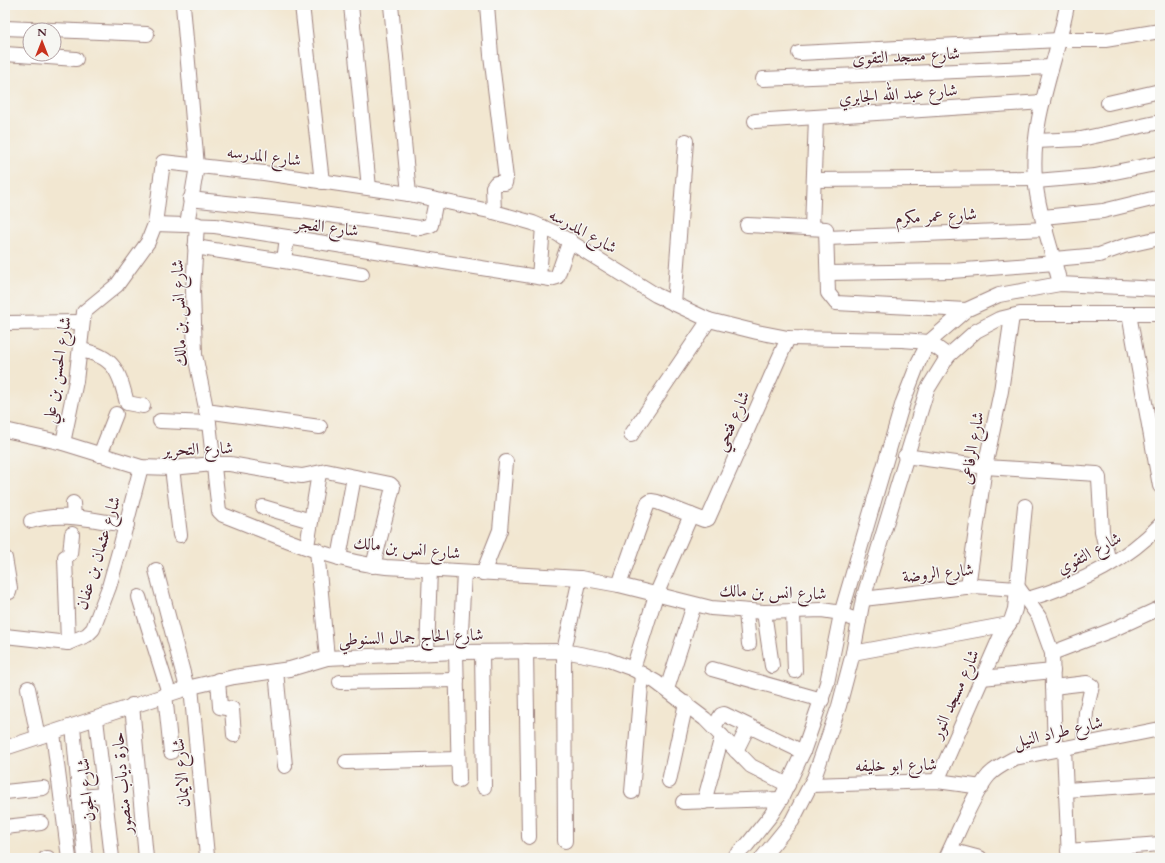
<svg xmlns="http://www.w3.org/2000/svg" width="1165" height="863" font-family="Cardo,Amiri,serif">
  <rect width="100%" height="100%" fill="#f6f6f2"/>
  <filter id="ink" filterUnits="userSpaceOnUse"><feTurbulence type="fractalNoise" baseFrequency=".025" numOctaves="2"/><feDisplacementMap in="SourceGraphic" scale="8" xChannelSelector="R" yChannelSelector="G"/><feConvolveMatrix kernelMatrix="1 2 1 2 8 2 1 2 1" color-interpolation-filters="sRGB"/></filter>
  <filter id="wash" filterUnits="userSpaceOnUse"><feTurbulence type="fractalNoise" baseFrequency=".012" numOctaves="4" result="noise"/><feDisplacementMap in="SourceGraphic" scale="16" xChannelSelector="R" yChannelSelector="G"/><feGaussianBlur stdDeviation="0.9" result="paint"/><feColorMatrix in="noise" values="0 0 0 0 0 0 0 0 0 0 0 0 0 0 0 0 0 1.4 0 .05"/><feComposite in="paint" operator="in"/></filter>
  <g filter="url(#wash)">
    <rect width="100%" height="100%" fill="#f2e7d1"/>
  </g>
  <g filter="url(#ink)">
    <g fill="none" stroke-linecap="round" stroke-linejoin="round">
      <defs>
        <g id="minor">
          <polyline points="183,5 197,166 187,224"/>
          <polyline points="302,5 322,182"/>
          <polyline points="351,5 369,188"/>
          <polyline points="391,5 409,194"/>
          <polyline points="487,5 491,55 506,178 505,183 496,183 493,187 494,212"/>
          <polyline points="5,28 147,34"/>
          <polyline points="799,53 1059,40 1105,40 1160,31"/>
          <polyline points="5,54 76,59"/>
          <polyline points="763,79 1051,67"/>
          <polyline points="1108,103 1160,91"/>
          <polyline points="755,121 1043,102"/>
          <polyline points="1036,141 1081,139 1160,122"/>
          <polyline points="814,180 1035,178"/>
          <polyline points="1036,181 1095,176 1160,163"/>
          <polyline points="190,199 301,211 420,228 431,225 436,200"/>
          <polyline points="1043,217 1103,211 1160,197"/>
          <polyline points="155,224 215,226 287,237"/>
          <path d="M197 224 193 290 195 355 209 423 219 511 223 515C276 535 329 561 386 567L580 578 619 585 711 608 764 612 822 610 835 612 859 621"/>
          <polyline points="747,225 826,229 828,293 836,303 966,310"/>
          <polyline points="812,228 816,117"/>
          <polyline points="827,238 1046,229"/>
          <polyline points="195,247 284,261 287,237 550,279 557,277 570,240"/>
          <polyline points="1054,259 1099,255 1124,246 1160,238"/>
          <polyline points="284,261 362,274"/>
          <polyline points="828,273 952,271 1055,263"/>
          <polyline points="539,277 543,227"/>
          <path d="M1060 284C1052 249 1038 213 1035 178 1030 119 1057 62 1067 5"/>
          <polyline points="674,304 686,141"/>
          <polyline points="1129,314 1160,486"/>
          <polyline points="5,323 82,322"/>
          <path d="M80 350C115 356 119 372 127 403L143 406"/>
          <polyline points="206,411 320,427"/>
          <polyline points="160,421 209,423"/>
          <polyline points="5,430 63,443 141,467 172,468 213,464 230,464 293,475 302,476 326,471 390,484 393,487 373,566"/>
          <polyline points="631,435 709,320"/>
          <polyline points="63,443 76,381 84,312 117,285 148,242 155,224 163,162 264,173 409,194 494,212 533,223 556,233 656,295 709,320 757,332 788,338 902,340 929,342 948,356"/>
          <polyline points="100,455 116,414"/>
          <polyline points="905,456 985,467 1097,474 1099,478 1102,531 1109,563"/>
          <polyline points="172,468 180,535"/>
          <polyline points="73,503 74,517"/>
          <polyline points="263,507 311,521"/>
          <path d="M31 521C62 511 95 521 127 525"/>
          <polyline points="307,546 319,473"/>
          <polyline points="317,550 327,658"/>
          <polyline points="5,558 10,588 9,592 5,592"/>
          <polyline points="339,558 354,477"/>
          <polyline points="156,570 187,688"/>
          <polyline points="483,573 500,530 506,462"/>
          <polyline points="619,585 648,503 651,501 657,502 704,520 708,519 788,338"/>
          <polyline points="1017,586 1039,617 1052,653 1055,750"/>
          <polyline points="968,587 985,467 1001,391 1012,316"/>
          <polyline points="139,597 169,693"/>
          <polyline points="863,599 974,586 1017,589"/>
          <path d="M1028 599C1076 585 1125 562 1160 525"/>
          <polyline points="746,612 749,644"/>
          <polyline points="764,612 772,666"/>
          <polyline points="793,612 795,671"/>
          <polyline points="5,636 68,643 87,635 93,629 109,587 120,548 141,467"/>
          <polyline points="68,643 65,557 70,554 72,534"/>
          <polyline points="526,651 529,837"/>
          <polyline points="456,652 459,780"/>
          <polyline points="460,652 464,572"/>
          <polyline points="482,652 484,787"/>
          <polyline points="427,653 430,569"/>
          <polyline points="853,653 1009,624"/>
          <polyline points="1052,653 1112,630 1160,608"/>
          <polyline points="633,669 656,595 691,515"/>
          <polyline points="712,669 822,700"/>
          <polyline points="276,671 285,766"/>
          <polyline points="982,678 1053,671"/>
          <polyline points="218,680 220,707 232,709 234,735"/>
          <polyline points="340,682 457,680"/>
          <polyline points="191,687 207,856"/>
          <polyline points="1053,687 1087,683 1092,686 1086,712 1084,743"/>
          <polyline points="28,688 38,737"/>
          <polyline points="667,689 694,605"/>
          <polyline points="165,694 171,752"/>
          <polyline points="132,705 146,858"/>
          <polyline points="96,719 112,858"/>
          <polyline points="73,726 85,858"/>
          <polyline points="714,727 721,715 724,714 803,752"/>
          <polyline points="53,733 69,858"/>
          <polyline points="5,748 191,687 234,677 290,669 327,658 456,652 564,651 606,659 633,669 656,682 705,719 751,766 788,785"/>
          <polyline points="1064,748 1069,858"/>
          <polyline points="736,751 748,727"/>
          <polyline points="346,762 458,759"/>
          <polyline points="669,781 686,703"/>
          <polyline points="937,781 1001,635 1011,621 1015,609 1025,506"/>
          <polyline points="811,785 937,781 982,787"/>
          <polyline points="1066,790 1160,784"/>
          <polyline points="5,792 43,788"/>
          <polyline points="632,792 642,674"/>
          <polyline points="79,797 105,795"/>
          <polyline points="683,802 781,799"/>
          <polyline points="704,802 722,736"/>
          <polyline points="5,827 41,823"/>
          <polyline points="565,841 564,651 580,578"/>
          <polyline points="950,850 980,858"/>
          <polyline points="1068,851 1160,844"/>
          <polyline points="46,858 48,858"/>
          <polyline points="733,858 747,845 771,815 781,799 803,752 827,683 841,614 903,402 919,361 929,342 966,310 999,295 1060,284 1160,289"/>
          <polyline points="762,858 792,821 814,778 839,706 853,653 863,599 927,390 948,356 976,331 999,319 1020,314 1160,314"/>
          <path d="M946 858C957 836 974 792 989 775 997 767 1006 763 1015 758L1160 729"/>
        </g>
      </defs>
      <use href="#minor" stroke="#9e837e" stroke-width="16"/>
      <use href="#minor" stroke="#fff" stroke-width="14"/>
    </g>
  </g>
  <g text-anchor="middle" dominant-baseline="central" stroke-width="3" stroke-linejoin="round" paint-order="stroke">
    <g font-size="17" fill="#4a1f2b" stroke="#f6f6f2">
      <text transform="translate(906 56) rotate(-3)">شارع مسجد التقوى</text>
      <text transform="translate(898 94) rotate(-4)">شارع عبد الله الجابري</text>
      <text transform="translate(264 156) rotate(7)">شارع المدرسه</text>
      <text transform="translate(936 216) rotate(-3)">شارع عمر مكرم</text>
      <text transform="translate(327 227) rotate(7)">شارع الفجر</text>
      <text transform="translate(583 231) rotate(29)">شارع المدرسه</text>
      <text transform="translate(179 313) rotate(-92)">شارع انس بن مالك</text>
      <text transform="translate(57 370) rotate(-81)">شارع الحسن بن علي</text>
      <text transform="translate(732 421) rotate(-66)">شارع فتحي</text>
      <text transform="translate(972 448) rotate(-80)">شارع الرفاعى</text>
      <text transform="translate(198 449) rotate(-2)">شارع التحرير</text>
      <text transform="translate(407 548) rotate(6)">شارع انس بن مالك</text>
      <text transform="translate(98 553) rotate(-73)">شارع عثمان بن عفان</text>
      <text transform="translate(1089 553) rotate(-28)">شارع التقوي</text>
      <text transform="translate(938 573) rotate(-6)">شارع الروضة</text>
      <text transform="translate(773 592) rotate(2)">شارع انس بن مالك</text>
      <text transform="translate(411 637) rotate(-2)">شارع الحاج جمال السنوطي</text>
      <text transform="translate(955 694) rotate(-66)">شارع مسجد النور</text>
      <text transform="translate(1058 732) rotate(-13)">شارع طراد النيل</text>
      <text transform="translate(896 765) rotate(-1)">شارع ابو خليفه</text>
      <text transform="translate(181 773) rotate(-95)">شارع الايمان</text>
      <text transform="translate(122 783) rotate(-95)">حارة دياب منصور</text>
      <text transform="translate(86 790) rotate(-96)">شارع الجون</text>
    </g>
  </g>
  <rect width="1165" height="863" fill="none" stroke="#f6f6f2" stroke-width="20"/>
  <g transform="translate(42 42)"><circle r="19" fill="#f6f6f2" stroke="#b1a0a2"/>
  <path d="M0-3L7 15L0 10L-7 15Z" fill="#c8321e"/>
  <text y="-6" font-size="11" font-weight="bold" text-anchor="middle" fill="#4a1f2b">N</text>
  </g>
</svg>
